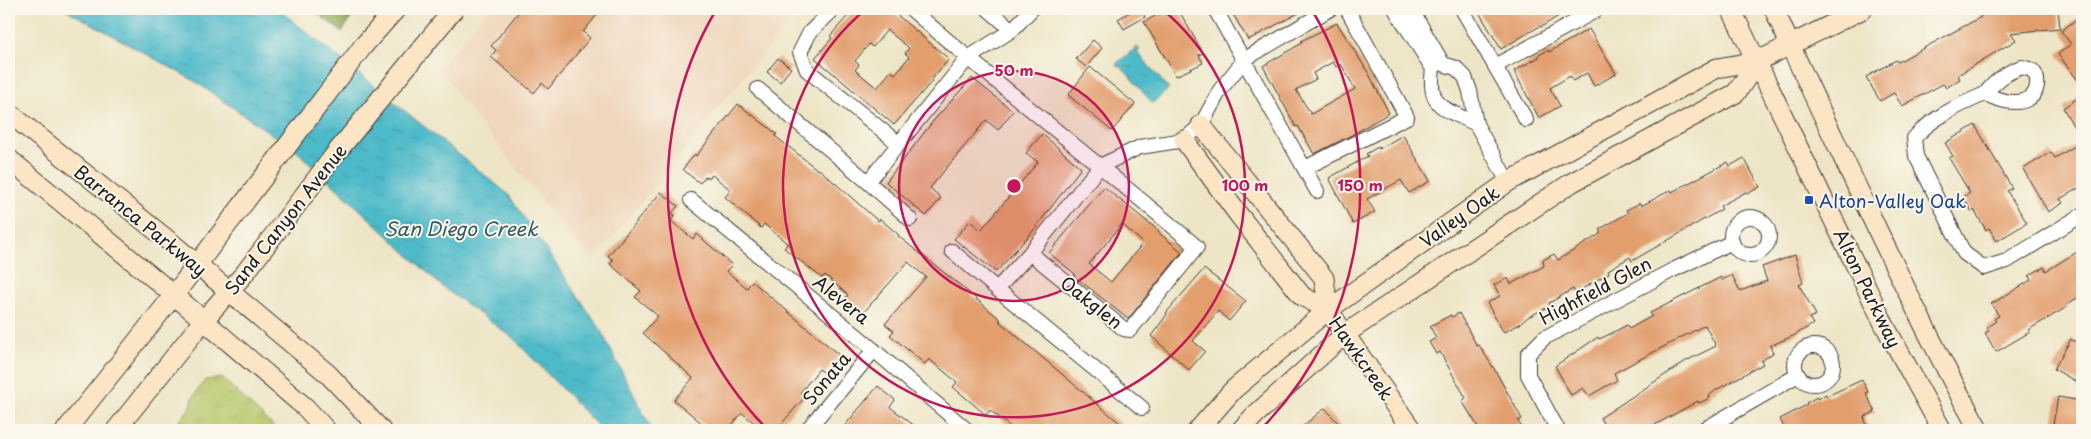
<svg xmlns="http://www.w3.org/2000/svg" width="2091" height="439" font-family="'Playpen Sans',sans-serif">
  <defs>
    <pattern id="grass-tufts" width="24" height="20" patternUnits="userSpaceOnUse" patternTransform="scale(1.25)"><rect width="24" height="20" fill="#b6c668"/><path d="M3 7l-1-3M5 7V3M7 7l1-3M15 17l-1-3M17 17v-4M19 17l1-3" fill="none" stroke="#9caa5a"/></pattern>
    <pattern id="forest-firs" width="22" height="20" patternUnits="userSpaceOnUse" patternTransform="scale(1.25)"><rect width="22" height="20" fill="#90ab5c"/><path d="M5 1l3.5 6h-7zM16 11l3.5 6h-7z" fill="#758a4b"/></pattern>
    <pattern id="water-ripples" width="26" height="14" patternUnits="userSpaceOnUse" patternTransform="scale(1.25)"><rect width="26" height="14" fill="#4ebac9"/><path d="M2 4q2-2 4 0t4 0M15 11q2-2 4 0t4 0" fill="none" stroke="#449fac"/></pattern>
  </defs>
  <rect width="100%" height="100%" fill="#fbf7ec"/>
  <filter id="ink" filterUnits="userSpaceOnUse"><feTurbulence type="fractalNoise" baseFrequency=".02" numOctaves="2"/><feDisplacementMap in="SourceGraphic" scale="10" xChannelSelector="R" yChannelSelector="G"/><feConvolveMatrix kernelMatrix="1 2 1 2 8 2 1 2 1" color-interpolation-filters="sRGB"/></filter>
  <filter id="wash" filterUnits="userSpaceOnUse"><feTurbulence type="fractalNoise" baseFrequency=".0096" numOctaves="4" result="noise"/><feDisplacementMap in="SourceGraphic" scale="20" xChannelSelector="R" yChannelSelector="G"/><feGaussianBlur stdDeviation="1.12" result="paint"/><feColorMatrix in="noise" values="0 0 0 0 0 0 0 0 0 0 0 0 0 0 0 0 0 1.4 0 .05"/><feComposite in="paint" operator="in"/></filter>
  <g filter="url(#wash)">
    <rect width="100%" height="100%" fill="#eee5c6"/>
    <polygon fill="#efd6bc" points="489,9 800,9 592,262 460,98 439,68"/>
    <polygon fill="url(#grass-tufts)" stroke="#697142" points="222,378 277,430 173,430 191,406 193,397 205,380"/>
    <polygon fill="url(#forest-firs)" stroke="#56643c" points="312,9 357,9 342,32"/>
    <g fill="url(#water-ripples)" stroke="#356b72">
      <polygon points="65,9 278,9 508,194 599,327 652,430 599,430 597,425 512,337 445,289 299,153 193,80"/>
      <polygon points="1137,47 1140,50 1137,52 1169,89 1152,103 1121,66 1119,67 1116,64"/>
    </g>
    <g id="blocks">
      <g fill="#e29e6d" fill-rule="evenodd">
        <polygon points="521,9 602,9 583,32 590,38 548,89 542,83 534,93 491,57 496,50 491,46"/>
        <path d="M854 9H890L949 59 931 80 932 81 894 125 815 58 832 38 830 36ZM887 30 909 48 905 53 909 57 895 74 891 71 877 88 855 70 859 65 855 61 869 44 873 47Z"/>
        <polygon points="1135,9 1141,9 1145,17 1124,29 1118,19"/>
        <polygon points="1168,9 1178,9 1203,53 1199,55 1203,63 1176,76 1144,22"/>
        <polygon points="1230,9 1306,9 1248,40"/>
        <polygon points="1477,9 1570,9 1541,27 1540,26 1501,49"/>
        <polygon points="1976,9 2058,9 2060,28 2011,33 2016,40 1958,75 1960,79 1946,88 1943,84 1902,106 1894,93 1880,101 1866,77 1896,60 1898,62 1981,17"/>
        <polygon points="2082,15 2082,86 2058,54 2071,44 2061,31"/>
        <path d="M1337 23 1369 74 1389 113 1350 136 1314 154 1298 126 1296 127 1263 66 1302 43 1301 41ZM1333 62 1336 67 1341 64 1355 89 1311 114 1296 90 1316 79 1313 73Z"/>
        <polygon points="1589,29 1616,74 1594,86 1587,73 1573,81 1570,76 1550,88 1560,106 1539,118 1514,71 1539,57 1539,55 1548,50 1549,52"/>
        <polygon points="1093,40 1102,48 1086,67 1076,59"/>
        <polygon points="778,58 791,68 780,82 767,72"/>
        <polygon points="1090,67 1135,104 1112,131 1068,95"/>
        <polygon points="972,78 1013,111 998,130 986,120 930,188 941,198 926,216 886,182 934,120"/>
        <polygon points="2082,95 2082,141 2063,108"/>
        <polygon points="738,104 777,134 775,136 799,155 818,170 819,169 878,221 880,219 899,235 898,236 961,286 1001,320 999,321 1011,331 1128,430 1054,430 1047,424 1042,430 1014,430 990,410 986,415 953,387 957,382 929,359 925,364 890,335 894,331 885,324 926,277 908,262 863,313 845,299 848,295 825,275 822,278 784,248 788,244 764,224 761,228 725,197 731,190 712,175 709,178 706,176 700,183 688,174 683,169 695,154 696,156"/>
        <polygon points="1975,125 2012,188 2007,191 2027,223 1997,241 1989,228 1986,230 1974,210 1972,212 1963,197 1970,193 1949,158 1953,156 1945,143"/>
        <polygon points="1042,134 1081,168 1033,231 996,272 954,239 970,221 981,230 1038,162 1026,153"/>
        <polygon points="1403,135 1430,181 1409,193 1401,180 1367,199 1375,212 1353,224 1329,178 1368,156 1366,154 1378,147 1379,149"/>
        <polygon points="2082,142 2082,186 2060,199 2063,203 2048,212 2023,169 2051,152 2055,158"/>
        <polygon points="1744,158 1760,187 1747,194 1746,192 1720,206 1722,209 1632,261 1630,257 1608,270 1609,273 1575,293 1573,289 1549,303 1550,306 1528,317 1520,324 1504,332 1501,328 1487,303 1500,296 1494,285 1508,278 1511,284 1544,266 1543,260 1554,254 1558,260 1600,234 1600,229 1628,213 1626,210 1640,203 1641,206 1671,190 1672,192 1728,162 1730,166"/>
        <path d="M1104 187 1159 231 1158 232 1182 252 1128 319 1074 276 1075 274 1049 253ZM1122 224 1143 243 1111 282 1089 264Z"/>
        <polygon points="661,192 678,206 672,213 675,215 671,221 693,239 697,234 732,265 726,271 747,288 752,281 839,355 825,373 819,369 800,393 805,397 776,430 763,430 742,413 728,430 710,430 674,400 693,378 643,333 658,316 635,297 641,291 610,264 613,260 608,256"/>
        <polygon points="2082,249 2082,295 2066,305 2067,307 2028,330 2030,332 1996,352 1985,333 1989,331 1987,327 1996,321 1994,319 1999,316 1991,304 2031,280 2029,276 2033,273 2044,267 2046,271"/>
        <polygon points="1795,255 1803,283 1799,285 1816,315 1809,318 1813,324 1795,335 1770,346 1773,353 1761,361 1763,364 1716,390 1709,396 1710,398 1699,403 1698,401 1646,430 1607,430 1600,418 1686,361 1716,346 1705,325 1614,373 1617,380 1589,396 1583,388 1571,395 1555,366 1598,337 1599,339 1608,335 1627,325 1629,329 1652,316 1650,313 1721,277 1722,280 1732,275 1740,291 1767,281 1762,267"/>
        <polygon points="1204,269 1246,301 1229,321 1218,311 1193,341 1205,351 1189,370 1151,336 1163,320 1167,314 1166,313"/>
        <polygon points="1459,313 1477,346 1479,345 1496,372 1522,419 1518,421 1523,430 1480,430 1462,401 1466,398 1449,368 1440,352 1436,354 1429,342 1436,338 1430,326 1451,315 1452,317"/>
        <polygon points="2071,339 2082,346 2082,385 2054,369"/>
        <polygon points="1862,380 1868,392 1866,393 1875,412 1864,417 1867,426 1859,430 1785,430 1780,419 1803,407 1807,404 1806,403 1817,397 1818,399 1826,394 1827,396"/>
        <polygon points="878,386 895,400 890,407 920,430 841,430"/>
        <polygon points="2058,397 2082,401 2082,430 2052,430"/>
        <polygon points="1325,408 1344,430 1298,430"/>
      </g>
    </g>
  </g>
  <g filter="url(#ink)">
    <use href="#blocks" fill-opacity="0" stroke="#3c3a36" stroke-width="1"/>
    <g fill="none" stroke-linecap="round" stroke-linejoin="round">
      <defs>
        <g id="street">
          <polyline points="834,9 810,32 800,52 807,70 898,143"/>
          <path d="M911 9C1004 90 1102 166 1197 247L1130 330 1124 329 1030 253"/>
          <polyline points="988,9 1012,30"/>
          <polyline points="1215,9 1317,191"/>
          <path d="M1395 9 1433 69C1427 109 1445 108 1476 124"/>
          <polyline points="1411,9 1443,64 1456,68 1465,77 1470,91 1476,124 1508,182"/>
          <polyline points="1462,9 1526,120"/>
          <polyline points="1495,66 1595,11 1594,9"/>
          <path d="M2022 67C2025 68 2030 69 2033 71 2040 79 2038 94 2028 99 2015 106 1998 100 1985 94 1995 81 2006 72 2022 67Z"/>
          <polyline points="758,89 868,182 968,58 1012,30 1032,9"/>
          <path d="M1985 94C1959 105 1933 117 1914 138L1916 156 1964 253 1984 268 2007 261 2082 215"/>
          <polyline points="1305,168 1407,117 1347,9"/>
          <polyline points="868,182 910,219"/>
          <polyline points="691,200 862,340 967,430"/>
          <circle cx="1750" cy="236" r="19"/>
          <polyline points="952,251 997,289"/>
          <circle cx="1814" cy="365" r="19"/>
          <polyline points="1142,408 997,289 1030,253 1100,166 1140,147 1184,140 1201,125 1220,90 1245,59 1330,9"/>
          <polyline points="807,430 874,350"/>
          <polyline points="1558,430 1528,375 1528,354 1544,338 1671,271 1732,242"/>
          <polyline points="1703,430 1798,375"/>
        </g>
        <g id="secondary">
          <polyline points="1731,9 1885,326 1942,430"/>
          <path d="M1774 9C1803 75 1835 140 1866 206 1902 281 1938 357 1979 430"/>
          <polyline points="9,113 174,245 328,374 381,430"/>
          <polyline points="1201,125 1324,278 1328,310 1412,430"/>
          <polyline points="1184,140 1238,214 1302,296 1328,310"/>
          <polyline points="9,159 174,295 306,408 326,430"/>
          <polyline points="66,430 174,295 364,45 396,9"/>
          <polyline points="116,430 203,321 245,273 336,153 454,9"/>
          <polyline points="1198,430 1233,390 1328,310 1508,182 1717,68 1758,61 1863,9"/>
          <polyline points="1241,430 1255,415 1345,334 1571,183 1736,93 1758,61"/>
        </g>
      </defs>
      <use href="#street" stroke="#3c3a36" stroke-width="16"/>
      <use href="#secondary" stroke="#3c3a36" stroke-width="21"/>
      <use href="#street" stroke="#fff" stroke-width="14"/>
      <use href="#secondary" stroke="#fce5c4" stroke-width="19"/>
    </g>
  </g>
  <circle cx="1014" cy="186" r="115" fill="#c2185b" fill-opacity=".12"/>
  <g fill="none" stroke="#c2185b" stroke-width="2.5">
    <circle cx="1014" cy="186" r="115"/>
    <path d="M1162 9A231 231 0 1 1 866 9"/>
    <path d="M767 429A346 346 0 0 1 716 10M1312 10A346 346 0 0 1 1261 429"/>
  </g>
  <rect fill="#1a4fb4" stroke="#fbf7ec" stroke-width="2" x="1804" y="195" width="10" height="10" rx="2.5"/>
  <g text-anchor="middle" dominant-baseline="central" stroke-width="4" stroke-linejoin="round" paint-order="stroke">
    <g font-size="18" fill="#164399" stroke="#fbf7ec" text-anchor="start">
      <text x="1819" y="200">Alton-Valley Oak</text>
    </g>
    <g font-size="18" fill="#1c1c1c" stroke="#fbf7ec">
      <text transform="translate(1459 216) rotate(-35)">Valley Oak</text>
      <text transform="translate(285 219) rotate(-52)">Sand Canyon Avenue</text>
      <text transform="translate(141 220) rotate(39)">Barranca Parkway</text>
      <text transform="translate(1868 288) rotate(64)">Alton Parkway</text>
      <text transform="translate(1595 290) rotate(-28)">Highfield Glen</text>
      <text transform="translate(842 299) rotate(39)">Alevera</text>
      <text transform="translate(1092 302) rotate(38)">Oakglen</text>
      <text transform="translate(1362 358) rotate(55)">Hawkcreek</text>
      <text transform="translate(826 378) rotate(-50)">Sonata</text>
    </g>
    <g font-size="19" font-style="italic" fill="#305b61" stroke="#fbf7ec">
      <text x="461" y="228">San Diego Creek</text>
    </g>
  </g>
  <circle cx="1014" cy="186" r="8" fill="#c2185b" stroke="#fbf7ec" stroke-width="2.5"/>
  <g font-size="15" text-anchor="middle" font-weight="bold" fill="#c2185b" stroke="#fbf7ec" stroke-width="4" stroke-linejoin="round" paint-order="stroke">
    <text x="1014" y="76">50 m</text>
    <text x="1245" y="191">100 m</text>
    <text x="1360" y="191">150 m</text>
  </g>
  <rect width="2091" height="439" fill="none" stroke="#fbf7ec" stroke-width="30"/>
</svg>
